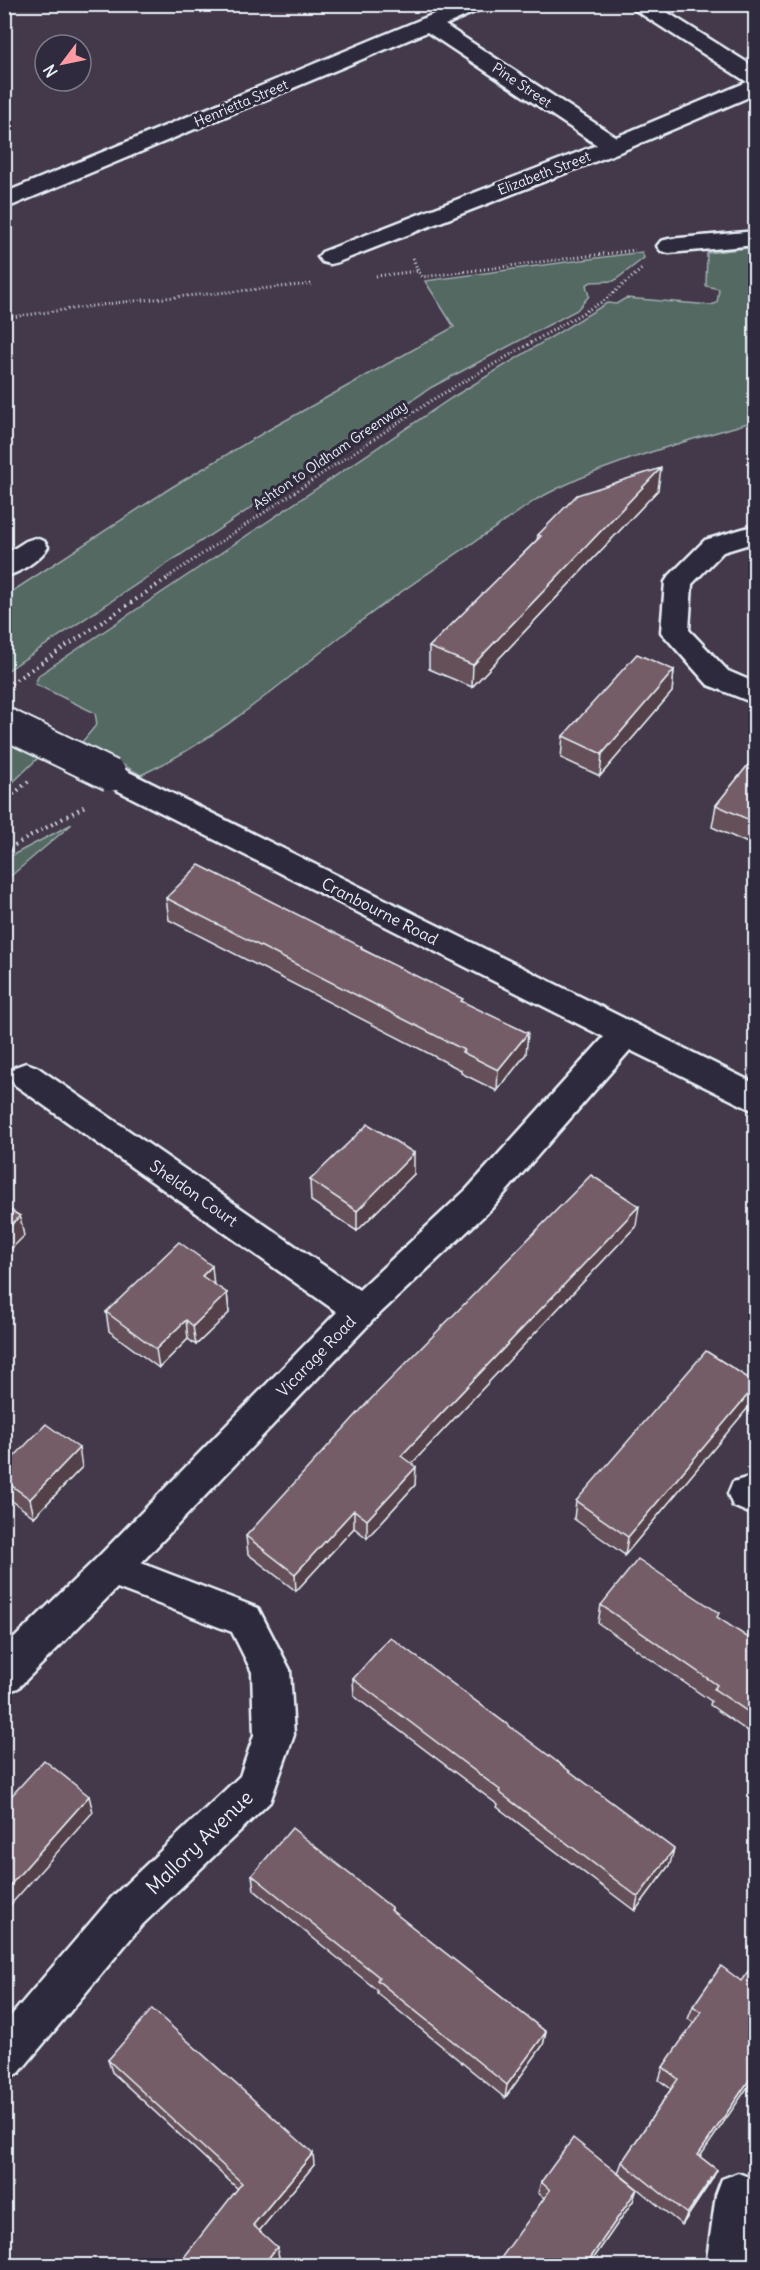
<svg xmlns="http://www.w3.org/2000/svg" width="760" height="2270" font-family="Delius,sans-serif">
  <rect width="100%" height="100%" fill="#44394a"/>
  <filter id="ink" filterUnits="userSpaceOnUse"><feTurbulence type="fractalNoise" baseFrequency=".0167" numOctaves="2"/><feDisplacementMap in="SourceGraphic" scale="12" xChannelSelector="R" yChannelSelector="G"/><feConvolveMatrix kernelMatrix="1 2 1 2 8 2 1 2 1" color-interpolation-filters="sRGB"/></filter>
  <g filter="url(#ink)">
    <g fill="#546963" stroke="#9eadae" stroke-width="1.5">
      <path d="M755 247V421C681 443 605 462 537 499 477 541 415 580 357 624 288 677 221 738 141 775L82 742 97 724 95 713 35 684 39 675 453 397 607 303 616 304 626 298 711 305 717 303 719 289 706 286 707 253Z"/>
      <polygon points="642,252 644,258 614,281 591,282 586,285 589,296 577,310 432,387 5,672 5,596 172,487 270,429 454,327 425,281"/>
      <polygon points="5,741 38,758 5,790"/>
      <polygon points="72,824 5,881 5,859"/>
    </g>
    <g fill="none" stroke-linecap="round" stroke-linejoin="round">
      <defs>
        <g id="street">
          <polygon points="458,4 487,4 484,8 445,25 616,137 747,82 632,8 629,4 654,4 756,68 756,94 622,151 338,262 330,264 322,262 318,257 322,252 597,145 427,32 4,209 4,193"/>
          <polygon points="756,231 756,245 669,253 661,251 657,246 661,241 669,239"/>
          <polygon points="756,525 756,542 723,552 692,584 689,630 728,671 756,683 756,704 708,685 661,632 665,582 669,576 705,540"/>
          <path d="M35 538 44 541 48 547C40 560 19 573 4 577V555L26 541Z"/>
          <polygon points="111,765 121,768 756,1084 756,1112 630,1050 491,1209 373,1320 141,1563 258,1608 290,1670 294,1735 270,1802 142,1925 19,2073 4,2079 4,2024 112,1897 240,1776 254,1735 252,1672 232,1632 117,1588 18,1688 4,1693 4,1648 98,1557 337,1312 15,1085 10,1076 15,1067 26,1063 37,1067 359,1290 467,1189 604,1037 101,782 96,775 101,768"/>
          <polygon points="746,1478 756,1481 756,1516 733,1506 728,1494 733,1482"/>
          <polygon points="738,2173 754,2179 756,2184 756,2228 750,2266 706,2266 716,2195 722,2179"/>
        </g>
      </defs>
      <use href="#street" stroke="#e8f1f8" stroke-width="5"/>
      <g stroke="#e8f1f8" stroke-width="3" stroke-dasharray="1 3" stroke-linecap="butt">
        <polyline points="413,258 418,271"/>
        <polyline points="376,276 418,271 422,277 635,250"/>
        <polyline points="4,318 123,302 312,284"/>
        <polyline points="168,577 432,400 605,300 643,268"/>
      </g>
      <g stroke="#e8f1f8" stroke-width="4" stroke-dasharray="1.5 4.5" stroke-linecap="butt">
        <polyline points="11,683 171,576"/>
        <polyline points="4,802 30,780"/>
        <polyline points="4,851 85,806"/>
      </g>
      <use href="#street" fill="#2f2a3d" fill-rule="evenodd"/>
      <defs>
        <polyline id="street-bridge" points="4,723 111,775"/>
      </defs>
      <use href="#street-bridge" stroke="#e8f1f8" stroke-width="35" stroke-linecap="butt"/>
      <use href="#street-bridge" stroke="#2f2a3d" stroke-width="31"/>
    </g>
    <g fill="#655059" stroke="#e8f1f8" stroke-width="1.5">
      <polygon points="658,490 472,687 429,669 429,647 537,540 538,535"/>
      <polygon points="674,670 672,692 600,776 561,758 563,736"/>
      <polygon points="756,755 756,841 752,845 712,827 716,805"/>
      <polygon points="166,898 362,949 463,1002 526,1054 497,1091 461,1073 461,1070 169,920"/>
      <polygon points="414,1174 357,1231 311,1201 310,1180"/>
      <polygon points="636,1226 411,1464 415,1485 367,1538 354,1528 296,1591 248,1554 246,1536"/>
      <polygon points="213,1284 227,1293 229,1313 196,1345 188,1339 159,1368 109,1331 106,1312"/>
      <polygon points="756,1383 756,1389 752,1403 625,1555 574,1519 576,1501"/>
      <polygon points="4,1467 82,1467 34,1517 4,1495"/>
      <polygon points="601,1605 718,1618 756,1643 756,1737 710,1705 711,1701 598,1623"/>
      <polygon points="353,1679 670,1864 635,1911 497,1807 498,1805 354,1696"/>
      <polygon points="252,1875 392,1908 392,1912 546,2032 543,2045 505,2098 377,1993 377,1990 254,1890"/>
      <polygon points="721,1966 700,2157 717,2170 711,2181 682,2225 618,2173 622,2162 671,2089 659,2080 663,2067 694,2023 688,2019 693,2006"/>
      <polygon points="108,2060 314,2165 259,2231 279,2257 272,2265 238,2189 112,2072"/>
      <polygon points="541,2182 633,2201 589,2265 544,2198 538,2193"/>
    </g>
    <g fill="#524148" stroke="#e8f1f8" stroke-width="1.5">
      <polygon points="661,468 658,490 472,687 473,665"/>
      <polygon points="674,670 672,692 600,776 602,754"/>
      <polygon points="756,828 756,841 752,845"/>
      <polygon points="528,1033 526,1054 497,1091 498,1070"/>
      <polygon points="414,1153 414,1174 357,1231 357,1211"/>
      <polygon points="639,1206 636,1226 401,1475 401,1456"/>
      <polygon points="20,1216 24,1236 4,1256 4,1232"/>
      <polygon points="212,1266 214,1286 202,1276"/>
      <polygon points="227,1293 229,1313 196,1345 193,1326"/>
      <polygon points="186,1320 188,1339 159,1368 156,1349"/>
      <polygon points="756,1385 752,1403 625,1555 628,1537"/>
      <polygon points="79,1448 82,1467 34,1517 30,1499"/>
      <polygon points="416,1467 415,1485 367,1538 367,1520"/>
      <polygon points="354,1510 354,1528 296,1591 295,1574"/>
      <polygon points="89,1796 93,1812 4,1912 4,1892"/>
      <polygon points="674,1849 670,1864 635,1911 638,1897"/>
      <polygon points="546,2032 543,2045 505,2098 507,2085"/>
      <polygon points="756,2070 756,2075 693,2167 698,2155"/>
      <polygon points="313,2153 314,2165 255,2236 253,2225"/>
      <polygon points="717,2170 711,2181 682,2225 687,2214"/>
      <polygon points="637,2189 633,2201 589,2265 587,2263"/>
      <polygon points="277,2247 279,2257 272,2265 263,2265"/>
    </g>
    <g fill="#755d67" stroke="#e8f1f8" stroke-width="1.5">
      <polygon points="661,468 473,665 429,647 541,536 538,535 577,495"/>
      <polygon points="637,654 674,670 602,754 563,736"/>
      <polygon points="756,755 756,823 716,805"/>
      <polygon points="199,865 362,947 361,949 463,999 461,1001 528,1033 498,1070 462,1052 464,1050 166,898"/>
      <polygon points="368,1124 414,1153 357,1211 310,1180"/>
      <polygon points="591,1175 639,1206 401,1456 416,1467 367,1520 354,1510 295,1574 246,1536 368,1402"/>
      <polygon points="4,1206 20,1216 4,1232"/>
      <polygon points="179,1242 212,1266 202,1276 227,1293 193,1326 186,1320 156,1349 106,1312"/>
      <polygon points="706,1351 756,1383 756,1385 628,1537 576,1501"/>
      <polygon points="46,1424 79,1448 30,1499 4,1480 4,1467"/>
      <polygon points="638,1559 719,1613 717,1617 756,1643 756,1717 714,1689 717,1685 601,1605"/>
      <polygon points="390,1637 674,1849 638,1897 499,1792 500,1790 353,1679"/>
      <polygon points="44,1760 89,1796 4,1892 4,1804"/>
      <polygon points="292,1828 392,1908 391,1910 546,2032 507,2085 377,1980 379,1977 252,1875"/>
      <polygon points="756,1960 756,2070 698,2155 717,2170 687,2214 622,2162 678,2079 663,2067 701,2012 693,2006 721,1966 741,1981"/>
      <polygon points="152,2009 313,2153 253,2225 277,2247 263,2265 178,2265 242,2183 108,2060"/>
      <polygon points="573,2138 637,2189 587,2263 589,2265 496,2265 550,2190 541,2182"/>
    </g>
  </g>
  <g text-anchor="middle" dominant-baseline="central" stroke-width="6" stroke-linejoin="round" paint-order="stroke">
    <g font-size="14" fill="#e8f1f8" stroke="#2f2a3d">
      <text transform="translate(522 85) rotate(34)">Pine Street</text>
      <text transform="translate(241 103) rotate(-23)">Henrietta Street</text>
      <text transform="translate(544 173) rotate(-21)">Elizabeth Street</text>
      <text transform="translate(330 455) rotate(-34)">Ashton to Oldham Greenway</text>
    </g>
    <g font-size="16" fill="#e8f1f8" stroke="#2f2a3d">
      <text transform="translate(380 911) rotate(27)">Cranbourne Road</text>
      <text transform="translate(194 1193) rotate(35)">Sheldon Court</text>
      <text transform="translate(316 1356) rotate(-46)">Vicarage Road</text>
    </g>
    <g font-size="20" fill="#e8f1f8" stroke="#2f2a3d">
      <text transform="translate(199 1842) rotate(-44)">Mallory Avenue</text>
    </g>
  </g>
  <rect width="760" height="2270" fill="none" stroke="#2f2a3d" stroke-width="24"/>
  <rect x="12" y="12" width="736" height="2246" fill="none" stroke="#e8f1f8" stroke-width="2" filter="url(#ink)"/>
  <g transform="translate(63 63) rotate(238)"><circle r="28" fill="#2f2a3d" stroke="#797a88" stroke-width="1.5"/>
  <path d="M0-4.5L10 22L0 15L-10 22Z" fill="#ff9aa2"/>
  <text y="-9" font-size="16" font-weight="bold" text-anchor="middle" fill="#e8f1f8">N</text>
  </g>
</svg>
